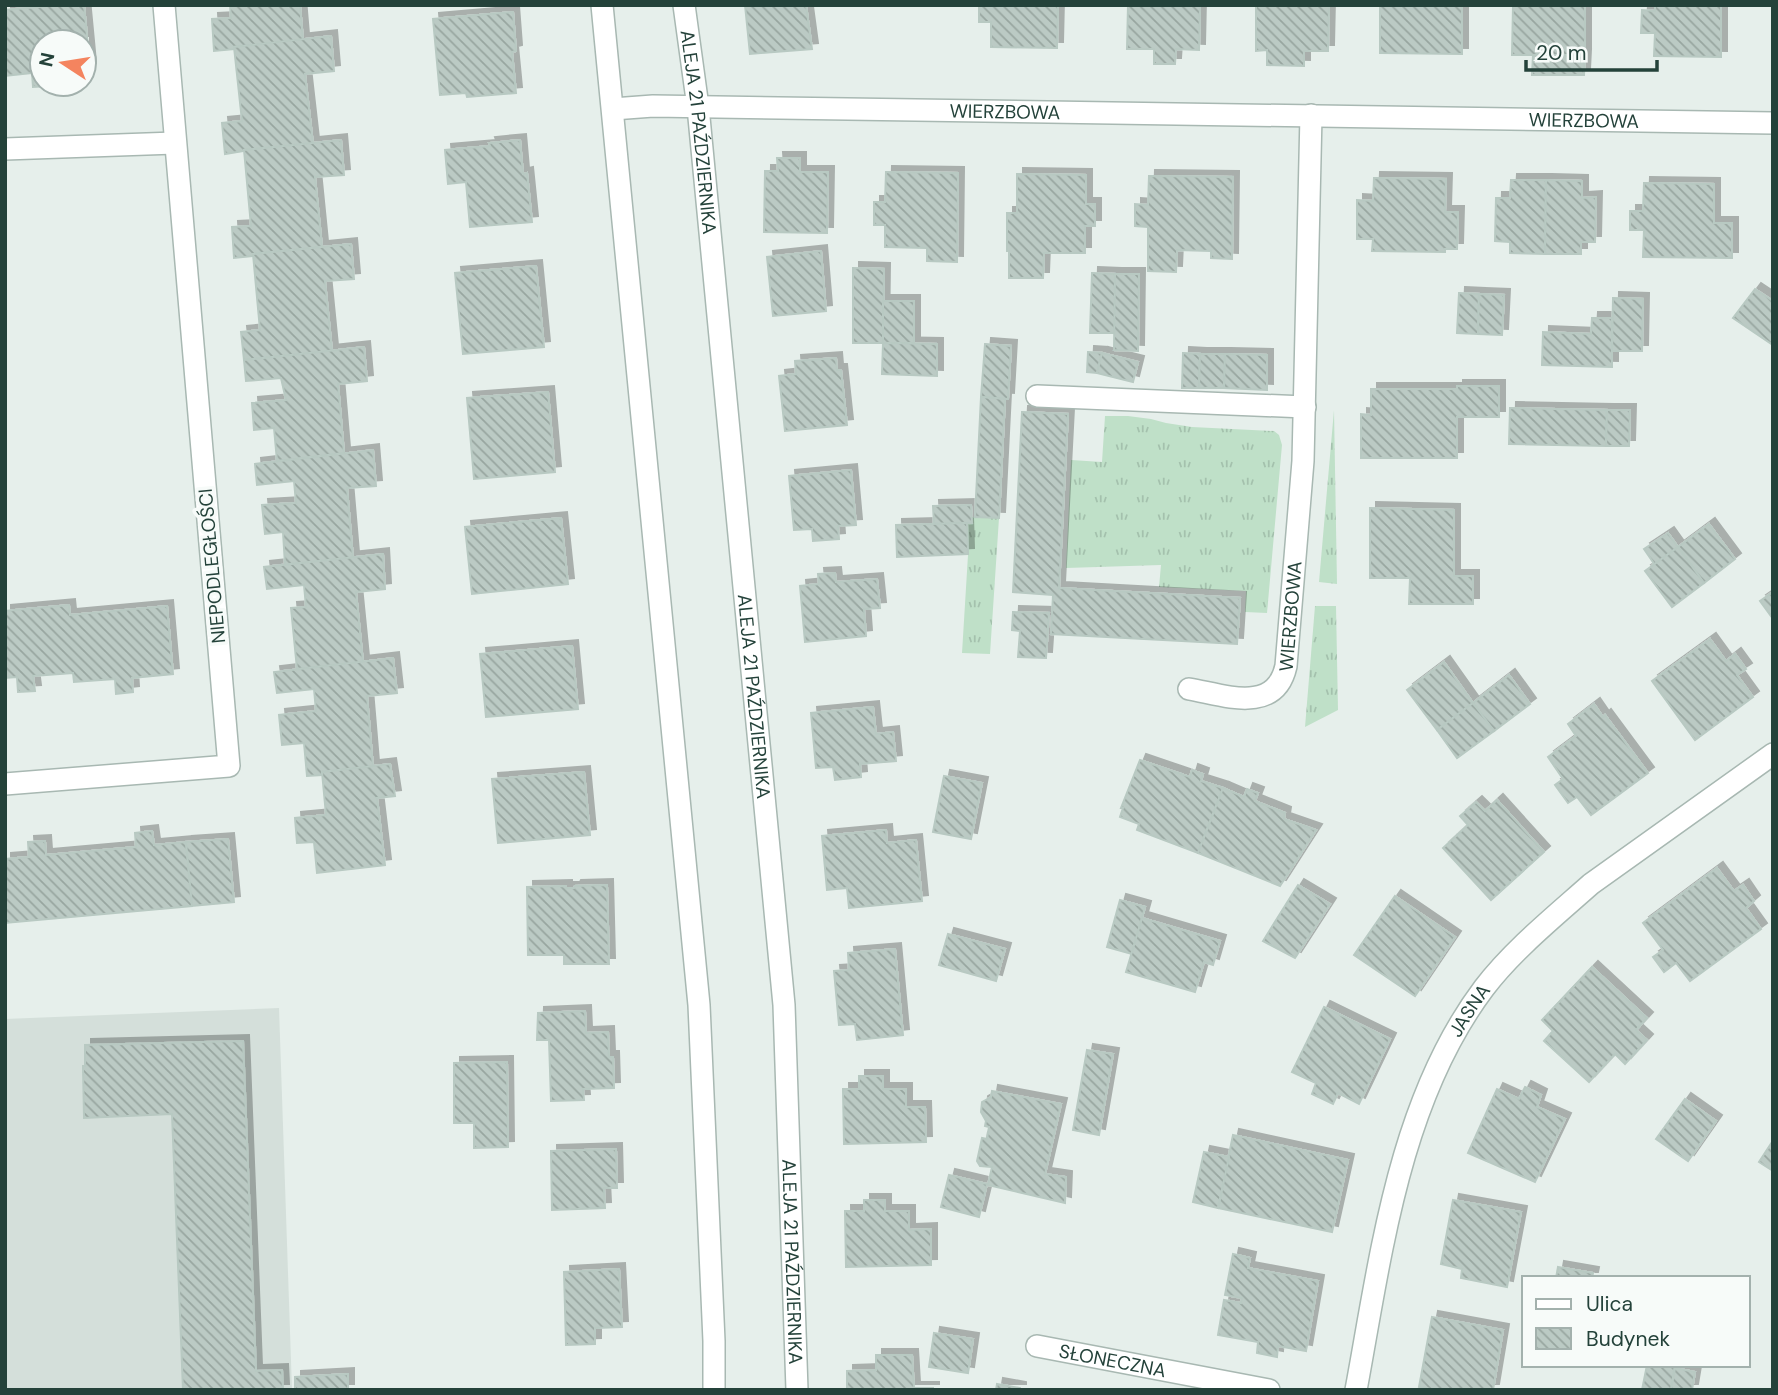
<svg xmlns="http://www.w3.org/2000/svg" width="1778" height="1395" font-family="'DM Sans',sans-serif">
  <defs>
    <pattern id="grass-tufts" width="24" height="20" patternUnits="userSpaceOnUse" patternTransform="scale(1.75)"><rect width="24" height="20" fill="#bfe0c8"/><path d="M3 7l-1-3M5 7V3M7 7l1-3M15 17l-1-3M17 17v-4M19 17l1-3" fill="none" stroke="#a4c1ad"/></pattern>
    <pattern id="building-back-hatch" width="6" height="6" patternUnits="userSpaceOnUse" patternTransform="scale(1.75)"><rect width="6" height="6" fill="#bbcac4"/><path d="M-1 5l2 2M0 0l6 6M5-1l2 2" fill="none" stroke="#98a6a0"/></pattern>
    <filter id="shadow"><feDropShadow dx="6" dy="-6" stdDeviation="0" flood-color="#0004"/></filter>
  </defs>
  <rect width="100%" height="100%" fill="#e6efeb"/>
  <polygon fill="#d4dfda" points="279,1008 292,1390 5,1390 5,1019"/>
  <g fill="url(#grass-tufts)">
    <polygon points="1334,410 1337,584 1319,582"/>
    <polygon points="1105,416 1128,416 1151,419 1166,423 1192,427 1274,431 1279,435 1282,445 1267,613 1245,612 1246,591 1159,587 1161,565 1066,568 1071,460 1102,462"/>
    <polygon points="972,517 999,518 990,654 962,653 968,555 967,523 972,523"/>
    <polygon points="1315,606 1336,606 1338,710 1305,727"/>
  </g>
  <g fill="url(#building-back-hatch)" stroke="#b8c9c2" stroke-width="2" filter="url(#shadow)">
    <polygon points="61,5 84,5 90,68 84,69 84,42 42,42 42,84 49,84 49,86 33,87 32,73 5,76 5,10"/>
    <polygon points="230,5 300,5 303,40 234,47 234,49 214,51 212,19 231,18"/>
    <polygon points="745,5 806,5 812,49 750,54"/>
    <polygon points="979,5 1058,5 1057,48 991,47 991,22 979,22"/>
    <polygon points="1128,5 1200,5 1199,50 1176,49 1175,64 1154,64 1154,49 1127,49"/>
    <polygon points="1256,5 1329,5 1328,51 1304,51 1304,66 1267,65 1267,50 1256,51"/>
    <polygon points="1380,5 1462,5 1462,54 1380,53"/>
    <polygon points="1513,5 1585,5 1585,55 1512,55"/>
    <polygon points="1655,5 1721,5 1721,57 1654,56 1655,33 1641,33 1642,10 1655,11"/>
    <polygon points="513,12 516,51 512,52 516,93 467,97 466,93 440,95 433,19"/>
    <polygon points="331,36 334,71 305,74 313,144 244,150 243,151 225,154 222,123 242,121 234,47"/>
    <polygon points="1533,55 1585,55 1584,75 1532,75"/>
    <polygon points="341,140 344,175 315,177 322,247 253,254 254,256 234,258 232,227 251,226 244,150"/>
    <polygon points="520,140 523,174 527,173 532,222 470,227 466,182 448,184 445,150 490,146 489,143"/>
    <polygon points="777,158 800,158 800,172 828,172 827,233 764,232 765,171 778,171"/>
    <polygon points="886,172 958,173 957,262 927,261 927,248 885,247 885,225 874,225 874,202 885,202"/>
    <polygon points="1017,174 1086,175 1086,204 1095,204 1095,226 1085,226 1085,253 1044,253 1043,278 1009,278 1009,251 1007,251 1007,213 1017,213"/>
    <polygon points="1149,176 1233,177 1232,259 1211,258 1211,251 1177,250 1176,272 1148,271 1148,227 1135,226 1135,204 1148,205"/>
    <polygon points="1374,178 1446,179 1445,212 1458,212 1457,249 1445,249 1445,252 1372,251 1373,239 1357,239 1357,200 1373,201"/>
    <polygon points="1511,180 1546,180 1545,254 1510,253 1510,242 1495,241 1496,198 1510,198"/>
    <polygon points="1546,180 1582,181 1582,198 1596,197 1595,242 1581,242 1581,254 1545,254"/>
    <polygon points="1644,183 1714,184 1714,223 1732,223 1732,258 1643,257 1644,230 1630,230 1630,211 1643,211"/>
    <polygon points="351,244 354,279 325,281 332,351 244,360 241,332 260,330 253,254"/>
    <polygon points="821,251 826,311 773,316 767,257"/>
    <polygon points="536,266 544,347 463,354 455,273"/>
    <polygon points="853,268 884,269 883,343 853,343"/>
    <polygon points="1092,273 1115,274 1115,333 1090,333"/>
    <polygon points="1115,274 1139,274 1138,351 1114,350"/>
    <polygon points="1755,289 1773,301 1773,345 1733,318"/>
    <polygon points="1459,293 1479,294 1478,334 1457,333"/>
    <polygon points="1479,294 1504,295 1502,335 1478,334"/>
    <polygon points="1613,298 1643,299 1642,351 1612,351"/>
    <rect x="883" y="301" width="31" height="42"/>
    <polygon points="1592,318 1612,318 1612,367 1542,365 1543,332 1591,334"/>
    <polygon points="883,343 937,344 937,376 882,374"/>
    <polygon points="985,344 1011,346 1008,399 981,397"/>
    <polygon points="364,347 367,381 338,384 344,453 277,461 274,428 254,430 252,403 286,400 281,378 246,381 244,360"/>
    <polygon points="1088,352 1102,353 1097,373 1087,372"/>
    <polygon points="1102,353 1138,362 1133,382 1097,373"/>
    <polygon points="1183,353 1200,354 1199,388 1182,388"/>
    <polygon points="1200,354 1225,354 1224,388 1199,388"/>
    <polygon points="1225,354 1267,355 1267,390 1224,388"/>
    <polygon points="836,358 837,370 841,370 847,425 785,431 779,376 796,374 795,361"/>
    <polygon points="1457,386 1499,386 1499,417 1457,417 1457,458 1361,458 1361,414 1371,415 1371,389 1457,389"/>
    <polygon points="548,392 555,472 474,479 467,398"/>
    <polygon points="981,397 1005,399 999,518 975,517"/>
    <polygon points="1510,408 1607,410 1606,446 1509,444"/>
    <polygon points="1607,410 1630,410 1629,446 1606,446"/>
    <polygon points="1022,412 1068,414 1059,588 1240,598 1237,644 1051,634 1053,595 1013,592"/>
    <polygon points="373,450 376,486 347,488 353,558 285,565 283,532 265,534 262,505 296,503 294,481 257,485 255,464"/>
    <polygon points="851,470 856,525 838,526 839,539 813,541 812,529 794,530 789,476"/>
    <polygon points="971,505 972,523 934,524 933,506"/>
    <polygon points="1370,508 1454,510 1454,576 1473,576 1473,604 1409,604 1410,578 1370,578"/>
    <polygon points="561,518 568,584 472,594 465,527"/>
    <polygon points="967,523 968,554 897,557 896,525"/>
    <polygon points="1709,524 1735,559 1704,583 1678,547"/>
    <polygon points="1668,533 1678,547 1655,565 1644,549"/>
    <polygon points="1678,547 1704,583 1672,607 1645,571"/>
    <polygon points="383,554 385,589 356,592 363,662 297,669 291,608 306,607 304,585 267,589 264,567"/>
    <polygon points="835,573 836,582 877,579 880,608 864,609 866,636 805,642 800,586 819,584 818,574"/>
    <polygon points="1773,592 1773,619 1760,601"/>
    <polygon points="69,605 70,615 167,606 173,674 132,678 133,692 116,694 115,679 74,682 73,673 33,676 35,691 18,692 17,677 5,678 5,611"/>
    <polygon points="1013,612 1049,613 1046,658 1018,657 1020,631 1012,630"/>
    <polygon points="1710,639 1726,661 1735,654 1746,669 1737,675 1753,697 1695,740 1652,681"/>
    <polygon points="572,646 578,709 486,717 480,654"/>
    <polygon points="393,658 397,693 367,696 373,767 322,772 322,775 307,776 304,743 282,745 279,715 316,711 314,689 277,693 274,672"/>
    <polygon points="1444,662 1473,703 1437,730 1407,690"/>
    <polygon points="1509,675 1530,704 1494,731 1473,703"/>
    <polygon points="1473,703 1494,731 1457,758 1437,730"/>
    <polygon points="1594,704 1603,717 1605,715 1648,773 1591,815 1577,797 1568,803 1555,785 1563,779 1548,757 1576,736 1568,724"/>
    <polygon points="873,707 876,734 893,732 896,761 860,764 861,777 835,780 833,767 816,768 811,713"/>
    <polygon points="1140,760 1190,777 1192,770 1203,774 1201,781 1223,788 1198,853 1137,830 1139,824 1120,817 1123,808 1121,808"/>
    <polygon points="390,764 395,796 377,798 385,865 317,873 314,842 297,843 295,818 326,815 322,772"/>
    <polygon points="584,772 590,835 498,843 492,779"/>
    <polygon points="944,776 982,783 971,839 933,832"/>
    <polygon points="1223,788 1244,797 1247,789 1258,793 1255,801 1285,813 1284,819 1316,830 1280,886 1198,853"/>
    <polygon points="1497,800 1544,852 1491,900 1443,848 1468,825 1460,816 1476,802 1485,811"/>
    <polygon points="886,830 887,843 916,840 922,901 849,908 847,888 827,890 822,836"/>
    <polygon points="152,831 154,845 186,842 192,906 5,923 5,859 29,857 28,842 45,841 46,855 136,847 135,833"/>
    <polygon points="228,839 234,902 192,906 186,842"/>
    <polygon points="1717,868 1734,891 1743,885 1754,901 1746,908 1761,929 1690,981 1676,963 1664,972 1653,957 1663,950 1643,923"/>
    <polygon points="607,885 609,964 564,964 564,955 528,955 527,887 566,886 566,888 574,888 575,886"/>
    <polygon points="1298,885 1330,904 1295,958 1263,941"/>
    <polygon points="1395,896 1455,937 1415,996 1354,955"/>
    <polygon points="1120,900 1145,907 1132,954 1107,947"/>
    <polygon points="1142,918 1220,941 1213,965 1204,962 1195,992 1126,972"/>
    <polygon points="948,934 1005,949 996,981 939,965"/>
    <polygon points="895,949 903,1035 857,1040 855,1024 839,1025 834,971 849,970 848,953"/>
    <polygon points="1592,967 1647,1018 1636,1030 1647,1040 1625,1064 1615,1054 1589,1082 1544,1041 1553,1031 1542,1020"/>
    <polygon points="1324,1007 1390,1039 1359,1104 1338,1093 1333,1104 1312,1094 1316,1083 1292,1072"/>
    <polygon points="585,1011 586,1033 608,1032 609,1057 613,1057 614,1088 583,1089 584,1100 551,1101 549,1040 537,1040 538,1013"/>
    <polygon points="243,1041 256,1371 282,1370 283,1390 183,1390 172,1114 84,1118 83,1066 85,1066 85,1045"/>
    <polygon points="1087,1050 1113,1054 1099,1135 1073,1130"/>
    <polygon points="507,1062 508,1147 474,1148 474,1123 454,1123 454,1063"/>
    <polygon points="859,1076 883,1076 883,1089 906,1089 906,1107 925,1107 926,1142 844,1144 843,1089 859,1089"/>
    <polygon points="1525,1087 1541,1095 1537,1107 1565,1119 1535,1182 1468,1153 1497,1089 1519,1099"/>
    <polygon points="992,1091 1061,1104 1045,1174 1066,1177 1065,1203 988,1185 992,1167 980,1166 977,1161 982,1138 987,1139 989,1127 985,1126 986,1121 981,1112 982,1102 991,1097"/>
    <polygon points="1685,1099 1716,1121 1688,1161 1656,1139"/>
    <polygon points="1233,1135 1348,1160 1332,1232 1218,1208"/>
    <polygon points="1772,1142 1773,1143 1773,1171 1759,1162"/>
    <polygon points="616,1149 617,1188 604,1188 605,1208 552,1210 551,1151"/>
    <polygon points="1204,1152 1229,1157 1218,1208 1193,1202"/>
    <polygon points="949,1175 987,1184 979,1217 941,1207"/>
    <polygon points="864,1200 885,1200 885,1211 909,1211 909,1230 931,1229 931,1265 846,1267 845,1211 864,1211"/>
    <polygon points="1453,1200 1521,1212 1507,1287 1461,1278 1462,1269 1441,1264"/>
    <polygon points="1233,1254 1250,1258 1248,1268 1318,1281 1306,1351 1278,1346 1277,1357 1257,1353 1258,1342 1218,1335 1224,1300 1241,1303 1242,1298 1225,1295"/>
    <polygon points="1558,1267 1593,1273 1592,1278 1556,1278"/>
    <polygon points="619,1269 622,1327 595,1328 595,1344 566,1345 564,1272"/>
    <polygon points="1432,1317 1503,1330 1493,1390 1436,1390 1419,1387"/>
    <polygon points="934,1333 973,1339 968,1373 929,1367"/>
    <polygon points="876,1355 912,1355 914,1388 933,1388 933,1390 847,1390 847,1371 876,1370"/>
    <polygon points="1647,1365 1675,1365 1671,1390 1642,1390"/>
    <polygon points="1675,1368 1695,1372 1692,1390 1671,1390"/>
    <polygon points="348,1374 348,1390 295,1390 295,1377"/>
    <polygon points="997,1384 1020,1388 1020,1390 996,1390"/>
  </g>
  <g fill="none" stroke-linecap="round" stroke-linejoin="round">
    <defs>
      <g id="service">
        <polyline points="5,149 175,143"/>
        <polyline points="1037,396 1305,407"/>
        <path id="s1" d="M1189 689C1224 695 1275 715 1286 666L1303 461 1311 115"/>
        <polyline points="5,784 229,766 164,5"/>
        <path id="s2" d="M1037 1346 1269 1390"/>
      </g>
      <g id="minor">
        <polyline points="602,5 699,1005 714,1341 714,1390"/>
        <path id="s3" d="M684 5 698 107 784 1005 797 1390"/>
        <path id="s4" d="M613 109 653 106 1773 123"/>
        <path id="s5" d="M1356 1390C1381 1255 1399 1101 1484 988 1513 950 1555 916 1591 884L1773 754"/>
      </g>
    </defs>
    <use href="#service" stroke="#a8b8b2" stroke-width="24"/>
    <use href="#minor" stroke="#a8b8b2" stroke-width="24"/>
    <use href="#service" stroke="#fff" stroke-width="21"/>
    <use href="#minor" stroke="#fff" stroke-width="21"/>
  </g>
  <g text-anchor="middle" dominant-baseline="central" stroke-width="7" stroke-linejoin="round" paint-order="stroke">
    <g font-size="19" fill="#24423a" stroke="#f7fbf9">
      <text stroke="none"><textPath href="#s4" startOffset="392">WIERZBOWA</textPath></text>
      <text stroke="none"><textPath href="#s4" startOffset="971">WIERZBOWA</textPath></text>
      <text stroke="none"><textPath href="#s3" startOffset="128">ALEJA 21 PAŹDZIERNIKA</textPath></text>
      <text transform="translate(212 566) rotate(-95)">NIEPODLEGŁOŚCI</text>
      <text stroke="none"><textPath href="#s1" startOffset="164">WIERZBOWA</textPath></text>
      <text stroke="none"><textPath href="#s3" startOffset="695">ALEJA 21 PAŹDZIERNIKA</textPath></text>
      <text stroke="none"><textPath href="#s5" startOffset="399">JASNA</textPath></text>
      <text stroke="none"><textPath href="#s3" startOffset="1262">ALEJA 21 PAŹDZIERNIKA</textPath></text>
      <text stroke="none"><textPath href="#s2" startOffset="77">SŁONECZNA</textPath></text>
    </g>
  </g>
  <rect width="1778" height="1395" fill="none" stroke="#24423a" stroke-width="14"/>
  <rect x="1522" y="1276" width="228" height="91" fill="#f7fbf9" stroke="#a3b1ad" stroke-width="2"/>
  <rect x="1536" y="1299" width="35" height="10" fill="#ffffff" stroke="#a3b1ad" stroke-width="2"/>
  <text x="1586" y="1311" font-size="21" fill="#24423a">Ulica</text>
  <rect x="1536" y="1328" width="35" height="21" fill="url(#building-back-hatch)" stroke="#a3b1ad" stroke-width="2"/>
  <text x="1586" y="1346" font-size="21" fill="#24423a">Budynek</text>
  <g transform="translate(63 63) rotate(282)"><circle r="33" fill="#f7fbf9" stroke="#a3b1ad" stroke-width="2"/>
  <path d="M0-5L12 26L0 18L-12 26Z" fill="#f4845f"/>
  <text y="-10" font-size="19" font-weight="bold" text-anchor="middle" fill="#24423a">N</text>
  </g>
  <path d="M1526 60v10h131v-10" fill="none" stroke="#24423a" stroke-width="3.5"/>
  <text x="1536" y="60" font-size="21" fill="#24423a" stroke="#f7fbf9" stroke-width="5" paint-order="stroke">20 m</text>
</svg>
